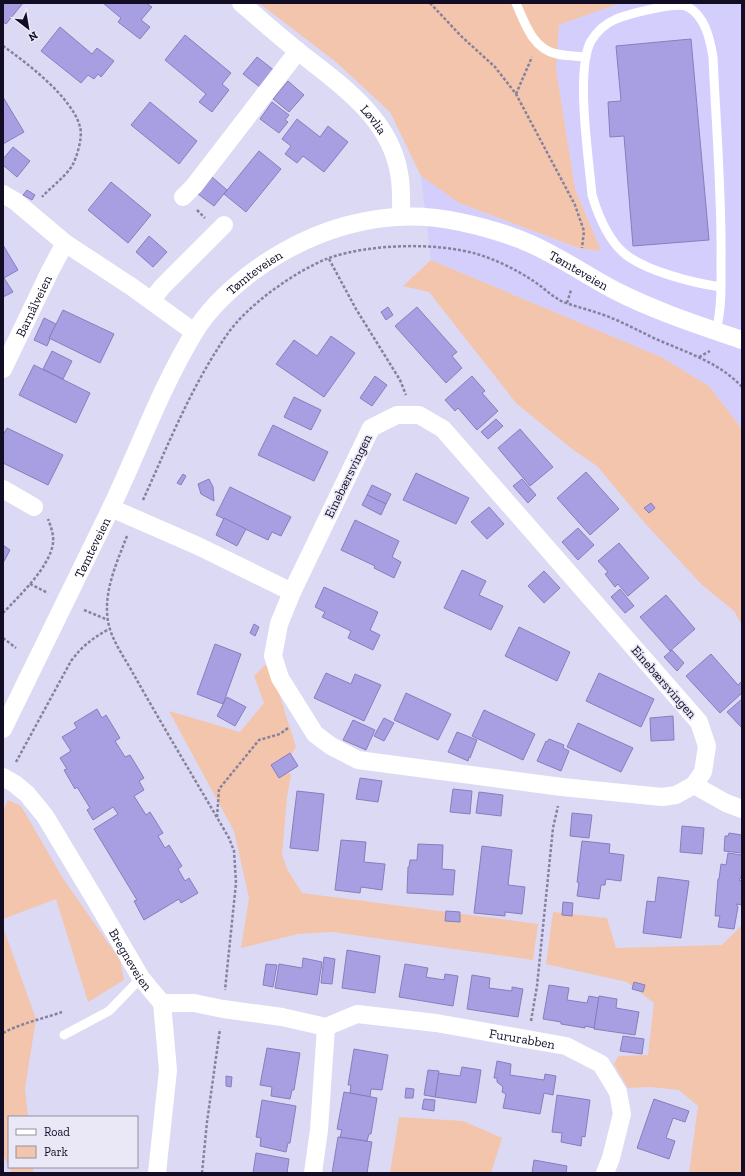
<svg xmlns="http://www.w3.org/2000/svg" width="745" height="1176" font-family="'Zilla Slab',serif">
  <rect width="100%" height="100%" fill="#dcd9f5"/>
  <polygon fill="#d3cefc" points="620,3 742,3 742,429 709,386 661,357 431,260 421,176 459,203 577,248 601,251 575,189 556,69 559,25"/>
  <g fill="#f2c5ac">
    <polygon points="259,3 620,3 559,25 556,69 575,189 601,251 578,248 459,203 421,176 390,112 336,62"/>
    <polygon points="431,260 661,357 709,386 742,429 742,625 734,611 702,585 643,521 597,466 572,449 516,403 429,292 403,286"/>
    <polygon points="266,664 278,690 296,747 282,769 291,775 287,797 282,854 287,869 302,893 538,924 533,960 332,932 298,934 241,948 249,898 234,831 169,711 240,732 264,703 254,676"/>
    <polygon points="8,800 21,806 64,880 120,960 124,980 88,1002 56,899 3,919 3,810"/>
    <polygon points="553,912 607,918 616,948 722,945 742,925 742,1173 689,1173 698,1106 679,1090 650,1087 628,1088 614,1064 618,1056 648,1055 654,1003 627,982 546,964"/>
    <polygon points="3,927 36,1019 25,1088 28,1117 9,1117 9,1167 3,1155"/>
    <polygon points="399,1117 463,1121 502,1138 491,1173 390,1173"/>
    <polygon points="9,1167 33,1167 33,1173 12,1173"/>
  </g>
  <g fill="#a89ee2" stroke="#877ebd">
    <polygon points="3,3 23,3 6,24 3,22"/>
    <polygon points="103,3 146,3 152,7 141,20 150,27 140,39 118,22 121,18"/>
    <polygon points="60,27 92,54 97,48 114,61 101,77 98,74 94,79 88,75 81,83 41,51"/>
    <polygon points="185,35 231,73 222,84 229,90 212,112 199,102 206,94 165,60"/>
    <polygon points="691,39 709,240 633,246 624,136 610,137 608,102 621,101 616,46"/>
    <polygon points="257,57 275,71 261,88 243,74"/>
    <polygon points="288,81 304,95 289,112 273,99"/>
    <polygon points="3,97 24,132 3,144"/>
    <polygon points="150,102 197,141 179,164 131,125"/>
    <polygon points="272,102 289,115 285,120 288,122 279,133 260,119"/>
    <polygon points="297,119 320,137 328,126 348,142 324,172 303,156 297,163 285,154 291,146 282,139"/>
    <polygon points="13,147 30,161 17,177 3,165 3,159"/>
    <polygon points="259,151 281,169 246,212 224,194"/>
    <polygon points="212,177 227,190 214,206 198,194"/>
    <polygon points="111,182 151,215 128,243 88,210"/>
    <polygon points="27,190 35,195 32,200 23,195"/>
    <polygon points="149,236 167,252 153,267 136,252"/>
    <polygon points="3,245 18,270 4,278 13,292 3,297"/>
    <polygon points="388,307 393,315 386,320 381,312"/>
    <polygon points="417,307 457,352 452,356 462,368 446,383 395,326"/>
    <polygon points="63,310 114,334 100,363 49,338"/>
    <polygon points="44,318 56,324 49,338 50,339 47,346 34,340"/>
    <polygon points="331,336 355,353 324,397 276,364 294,340 317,356"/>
    <polygon points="52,351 72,361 63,379 43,369"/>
    <polygon points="34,365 90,393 76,423 19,395"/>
    <polygon points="375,376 387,385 372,406 360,398"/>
    <polygon points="472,376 485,391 482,393 498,411 477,430 458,408 455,411 445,400"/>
    <polygon points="294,397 321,410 311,430 284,417"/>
    <polygon points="496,419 503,426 488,439 481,432"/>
    <polygon points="273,425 328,452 314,481 258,455"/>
    <polygon points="7,428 63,455 48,485 3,463 3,435"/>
    <polygon points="520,429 553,467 530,486 498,448"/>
    <polygon points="586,472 619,509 590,535 557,498"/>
    <polygon points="416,473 469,498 456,524 403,500"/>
    <polygon points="183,474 186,476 181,485 177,483"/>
    <polygon points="209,479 213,487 214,501 201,494 198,484"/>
    <polygon points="522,479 536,495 528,503 513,486"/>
    <polygon points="372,485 391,494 386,504 367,495"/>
    <polygon points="230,487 291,517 281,536 272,532 268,540 216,515"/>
    <polygon points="367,495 386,504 381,515 362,505"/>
    <polygon points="651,503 655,508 649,513 644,508"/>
    <polygon points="489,507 504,524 487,539 471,522"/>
    <polygon points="224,518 246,529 237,546 216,535"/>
    <polygon points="355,520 399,541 392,557 401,562 394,578 374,568 375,566 341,550"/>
    <polygon points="578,528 594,545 578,560 562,542"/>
    <polygon points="619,543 649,578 628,596 618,584 615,587 605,574 608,572 598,561"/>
    <polygon points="3,545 10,550 3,563"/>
    <polygon points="462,570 486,581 479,595 503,606 491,630 444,608"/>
    <polygon points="544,571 560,588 544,603 528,586"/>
    <polygon points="324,587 378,612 370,630 380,635 373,650 348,638 351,631 322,617 325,612 315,607"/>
    <polygon points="620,589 634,606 625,613 611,597"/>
    <polygon points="666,595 695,629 670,651 640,617"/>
    <polygon points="254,624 259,627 255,636 250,633"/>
    <polygon points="519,627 570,652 557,681 505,656"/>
    <polygon points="215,644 241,654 223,704 197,694"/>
    <polygon points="672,650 684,663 677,671 664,657"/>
    <polygon points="711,654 738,685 742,681 742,693 720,713 686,676"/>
    <polygon points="326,673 351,684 355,674 381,685 364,721 314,698"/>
    <polygon points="599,673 654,699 641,727 586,701"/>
    <polygon points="406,693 451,714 438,740 394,720"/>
    <polygon points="227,697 246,707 235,726 217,716"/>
    <polygon points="742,699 742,728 727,712"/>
    <polygon points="97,709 102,718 106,715 120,738 115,741 125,757 130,755 144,778 139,781 144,790 134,796 146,815 150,812 163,833 158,836 165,848 169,845 182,866 178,869 185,881 189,878 198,893 181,903 179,899 144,920 134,901 137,900 94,829 118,814 113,807 93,820 87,810 90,808 77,787 75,789 64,770 67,769 60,758 71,751 62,737 77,728 74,723"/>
    <polygon points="484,710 535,734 523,760 472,736"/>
    <polygon points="673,716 674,740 651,741 650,718"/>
    <polygon points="384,718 394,723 384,741 374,736"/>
    <polygon points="353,720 375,730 366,750 343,740"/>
    <polygon points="578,723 633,748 621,772 567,747"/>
    <polygon points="457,732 477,740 470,758 469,757 468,761 448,752"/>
    <polygon points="549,739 564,745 563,748 569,751 561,771 537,761 546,741 547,742"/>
    <polygon points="290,753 298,766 279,778 271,765"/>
    <polygon points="360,778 382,781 378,802 356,799"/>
    <polygon points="453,789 472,791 470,814 450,812"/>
    <polygon points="297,791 324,794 318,851 290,848"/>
    <polygon points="479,792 503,795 501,816 476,813"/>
    <polygon points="572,813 592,815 589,838 570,836"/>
    <polygon points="682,826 704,828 702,854 680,852"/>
    <polygon points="729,833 742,835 742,853 724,851 725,836 728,836"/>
    <polygon points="341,840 366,842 364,862 385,864 382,890 361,887 360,893 335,890"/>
    <polygon points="582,841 610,844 609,853 624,855 621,881 606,879 605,885 601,885 599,899 577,896 579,883 577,882"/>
    <polygon points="418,844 443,845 442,869 455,870 453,895 407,893 408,867 409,867 410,860 417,860"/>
    <polygon points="482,846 512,850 508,885 525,887 522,914 505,912 505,916 474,913"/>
    <polygon points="728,853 742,855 742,869 741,878 739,880 742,881 742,905 736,904 738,907 734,929 718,927 720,916 715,916 718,879 719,879 721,864 726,865"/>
    <polygon points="658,877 689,881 681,938 643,933 647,901 655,902"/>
    <polygon points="563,902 573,903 572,916 562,915"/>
    <polygon points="446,911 460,912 460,922 445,921"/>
    <polygon points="347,950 380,956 375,993 342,988"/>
    <polygon points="324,957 335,959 332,984 321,983"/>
    <polygon points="303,958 322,962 317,995 275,988 279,964 302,968"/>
    <polygon points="266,964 277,965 273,987 263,985"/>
    <polygon points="405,964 428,968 426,977 444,980 445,974 458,976 453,1006 399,997"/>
    <polygon points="472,975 490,978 489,988 512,991 512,987 523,989 518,1017 467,1009"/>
    <polygon points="634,982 645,985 643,992 632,989"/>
    <polygon points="549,985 569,988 567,1000 587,1003 589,996 599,998 594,1028 585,1026 585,1028 561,1024 561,1022 543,1019"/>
    <polygon points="599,996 617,999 616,1008 639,1012 635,1035 594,1029"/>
    <polygon points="623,1036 644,1039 642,1054 620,1051"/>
    <polygon points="267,1048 300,1053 294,1090 292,1090 290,1099 271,1096 272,1087 260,1085"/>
    <polygon points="354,1049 388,1055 382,1090 371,1089 370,1097 350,1093 351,1085 348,1085"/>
    <polygon points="497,1061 511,1064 510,1075 544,1080 545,1074 556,1076 553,1095 544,1093 540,1114 503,1108 506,1094 502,1092 503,1087 497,1082 497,1078 494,1078"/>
    <polygon points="462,1067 481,1070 476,1103 435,1097 438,1073 460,1076"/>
    <polygon points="428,1070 439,1071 435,1097 424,1095"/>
    <polygon points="226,1076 232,1077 231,1087 226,1086"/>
    <polygon points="406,1088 414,1089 413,1098 405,1098"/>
    <polygon points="344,1092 377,1098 371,1134 369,1134 367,1141 340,1137 342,1130 337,1129"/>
    <polygon points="557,1095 590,1100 585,1137 582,1136 581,1146 561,1142 562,1133 552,1132"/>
    <polygon points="424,1099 435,1100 434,1111 422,1109"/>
    <polygon points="654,1099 689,1111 685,1122 673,1118 666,1138 675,1141 669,1159 637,1148"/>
    <polygon points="262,1100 296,1106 290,1143 288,1143 286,1152 260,1146 261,1138 256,1137"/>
    <polygon points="338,1137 372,1142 367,1173 332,1173"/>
    <polygon points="256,1153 289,1159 287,1173 253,1173"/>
    <polygon points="534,1160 567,1166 566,1173 532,1173"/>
  </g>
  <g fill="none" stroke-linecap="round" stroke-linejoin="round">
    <g stroke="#86829d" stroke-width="2.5" stroke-dasharray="3 2" stroke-linecap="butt">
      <polyline points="430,3 461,36 495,67 516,94 575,205 584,231 582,248"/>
      <path d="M3 46C27 63 73 98 80 127 83 137 77 157 72 166 64 178 51 187 42 197"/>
      <polyline points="516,94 532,57"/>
      <polyline points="197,210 205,218"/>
      <polyline points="329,259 356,309 400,380 406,395"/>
      <polyline points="567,303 571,290"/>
      <polyline points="699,357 710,351"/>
      <path d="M143 500C168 445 191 387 226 336 246 306 295 271 329 258 369 244 435 242 477 254 497 260 517 270 535 282 545 289 553 297 563 302 580 308 598 312 614 319 631 326 646 335 663 342 691 354 721 364 742 387"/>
      <path d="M127 536C117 562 103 592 108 621 111 640 125 658 134 675 165 730 197 783 229 838L234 851 236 883 225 990"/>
      <polyline points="30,584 48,593"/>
      <polyline points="84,610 108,620"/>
      <path d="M3 613C19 596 50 567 53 543 54 535 51 527 48 519"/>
      <polyline points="3,638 16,648"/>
      <path d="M16 762 71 661C82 646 93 638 109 629"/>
      <polyline points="217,817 219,789 259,740 280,734 288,728"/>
      <polyline points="531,1021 537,986 553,828 558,806"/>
      <path d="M3 1033C22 1023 42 1019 62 1012"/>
      <polyline points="202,1173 207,1122 220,1029"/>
    </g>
    <g stroke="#fff" stroke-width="9">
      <path d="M516 3C525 24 533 49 557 54 566 56 576 56 586 57"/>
      <path d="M716 331C722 308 721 285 721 262 722 194 716 125 713 57 710 39 705 16 688 7 677 1 629 14 616 19 607 23 597 31 591 41 575 70 589 160 592 195 598 215 608 240 625 254 646 271 693 283 721 287"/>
      <polyline points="64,1035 109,1011 141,978"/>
    </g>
    <g stroke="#fff" stroke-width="18">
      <path id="s1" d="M241 3C260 19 279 36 299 52 340 84 390 118 399 173 402 187 401 202 401 216"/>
      <polyline points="3,194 15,201 65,243 132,287 194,332"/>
      <polyline points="183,197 194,186 298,51"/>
      <polyline points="151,301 162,287 224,225"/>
      <path id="s2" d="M3 369 50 271 65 243"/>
      <polygon points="397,415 419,415 443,429 699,722 707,746 703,772 694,785 676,795 662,797 562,787 358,760 331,746 315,734 280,678 273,656 279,624 292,592 371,428"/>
      <polyline points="3,489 34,507"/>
      <polyline points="111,508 198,546 292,592"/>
      <path id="s3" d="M3 729C39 656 75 583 110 510 138 452 160 389 194 333 207 311 227 292 247 276 308 229 384 205 460 222 484 227 508 234 531 244 560 257 586 275 614 290 655 311 698 325 742 340"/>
      <path id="s4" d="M3 777 15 784 27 794 45 816 96 901 141 978 162 1003 168 1070 157 1173"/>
      <polyline points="694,785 726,803 742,809"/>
      <path id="s5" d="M162 1003H194L223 1009 282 1017 326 1027 357 1014 436 1023 566 1046 601 1064 618 1092 622 1114 611 1158 605 1173"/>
      <polyline points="313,1173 319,1130 326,1027"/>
    </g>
  </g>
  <g text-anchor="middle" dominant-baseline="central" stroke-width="3.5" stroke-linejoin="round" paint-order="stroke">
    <g font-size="13" fill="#120d25" stroke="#eae8f7">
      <text stroke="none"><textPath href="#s1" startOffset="177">Løvlia</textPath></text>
      <text stroke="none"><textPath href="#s3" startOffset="874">Tømteveien</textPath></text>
      <text stroke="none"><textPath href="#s3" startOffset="526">Tømteveien</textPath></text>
      <text stroke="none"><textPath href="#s2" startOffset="70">Barnålveien</textPath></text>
      <text transform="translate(348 476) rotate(-64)">Einebærsvingen</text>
      <text stroke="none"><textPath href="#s3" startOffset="202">Tømteveien</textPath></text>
      <text transform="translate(664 682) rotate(49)">Einebærsvingen</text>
      <text stroke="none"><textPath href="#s4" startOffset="225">Bregneveien</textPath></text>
      <text stroke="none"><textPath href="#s5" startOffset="367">Fururabben</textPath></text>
    </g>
  </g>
  <rect width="745" height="1176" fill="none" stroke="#120d25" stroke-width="8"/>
  <rect x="8" y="1116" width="130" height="52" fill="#eae8f7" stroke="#9490a3"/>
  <rect x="16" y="1129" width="20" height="6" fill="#ffffff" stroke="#9490a3"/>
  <text x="44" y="1136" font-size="12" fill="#120d25">Road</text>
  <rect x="16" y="1146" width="20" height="12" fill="#f2c5ac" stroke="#9490a3"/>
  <text x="44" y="1156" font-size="12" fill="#120d25">Park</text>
  <g transform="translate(28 28) rotate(149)" stroke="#eae8f7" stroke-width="3" paint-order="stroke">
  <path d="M0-3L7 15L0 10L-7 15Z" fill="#120d25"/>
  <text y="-6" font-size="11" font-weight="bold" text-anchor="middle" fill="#120d25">N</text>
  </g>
</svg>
